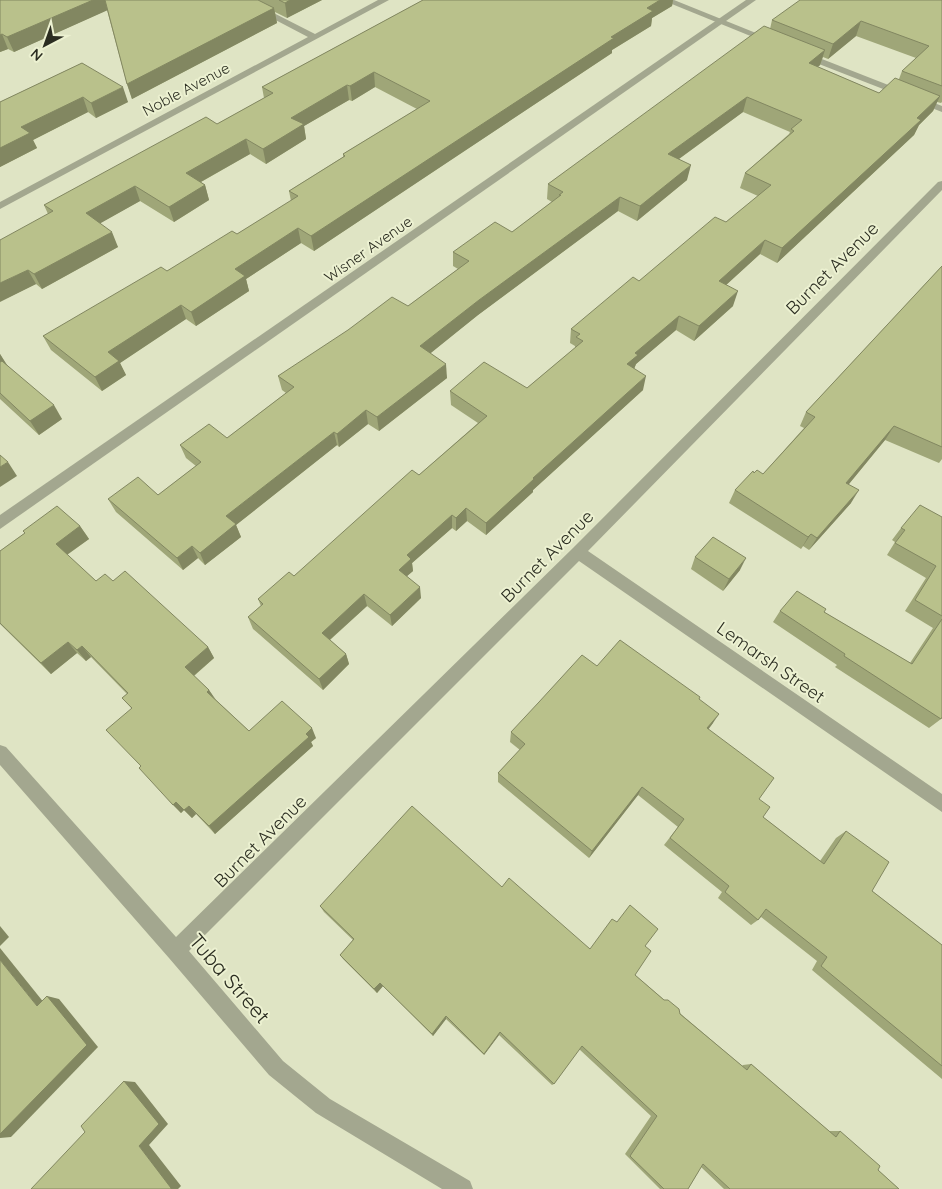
<svg xmlns="http://www.w3.org/2000/svg" width="942" height="1189" font-family="Quicksand,sans-serif">
  <rect width="100%" height="100%" fill="#dfe4c4"/>
  <g fill="none" stroke-linecap="round" stroke-linejoin="round">
    <g fill="#a3a78f" fill-rule="evenodd">
      <polygon points="237,0 248,0 315,34 378,0 389,0 0,209 0,202 308,37"/>
      <polygon points="746,0 756,0 0,529 0,515"/>
      <polygon points="942,181 942,190 588,551 942,794 942,812 579,561 189,951 283,1061 330,1099 470,1181 473,1189 442,1189 316,1113 269,1075 169,958 0,765 0,745 6,747 176,937 573,548 938,182"/>
    </g>
    <g fill="#a3a78f" fill-rule="evenodd">
      <polygon points="662,0 674,0 776,41 774,43 768,43"/>
      <polygon points="804,52 942,106 942,112 801,57 801,53"/>
    </g>
  </g>
  <g fill="#9fa678" fill-rule="evenodd">
    <polygon points="0,0 322,0 287,18 275,12 277,23 132,99 127,84 107,10 14,52 8,49 0,52"/>
    <polygon points="423,0 673,0 672,6 652,18 651,26 612,50 612,53 314,251 301,243 246,279 249,291 196,326 186,319 120,363 126,375 102,391 51,350 43,336 237,234 291,201 289,191 343,157 343,154 417,109 375,87 352,101 349,100 304,126 306,139 266,164 250,154 201,182 205,185 209,200 174,222 140,201 100,223 118,247 42,289 36,284 7,298 48,214 44,205 217,124 264,98 262,87"/>
    <path d="M942 0V102L941 103 937 102 933 111 919 125 914 135 777 263 760 254 726 285 733 306 694 341 676 330 636 364 634 369 643 390 533 490V492L486 535 467 521 456 531 452 528 412 563 413 571 407 576 421 598 392 626 367 606 330 640 346 654 349 664 323 690 253 629 248 617 261 606 258 599 294 576 419 475 478 423 451 405 450 391 527 388 575 348V346L570 343 571 329 639 281 726 222 758 196 740 188 745 173 789 134 790 132 743 112 679 159 687 180 637 221 618 211 478 315 430 353 447 378 379 431 368 424 339 447 337 445 236 525 241 537 205 565 198 558 183 570 116 512 108 499 158 495 196 466 186 458 180 445 227 438 286 393 282 390 278 376 408 306 458 269 453 266V252L512 232 552 202 547 199 548 184 770 29 772 20ZM856 36 916 58 902 71 899 79 879 93 818 67 820 65 823 57 828 59Z"/>
    <polygon points="82,63 128,102 96,118 88,112 33,140 37,148 0,167 0,102"/>
    <polygon points="942,266 942,459 939,463 885,440 849,484 851,503 809,550 803,546 801,549 729,503 735,490 754,473 763,474 804,428 800,426 806,412"/>
    <polygon points="0,354 6,364 62,419 39,435 0,399"/>
    <polygon points="942,517 942,717 941,719 929,728 835,667 837,665 773,622 780,611 824,612 910,663 933,628 905,611 926,578 887,555 895,542 892,540 901,528"/>
    <polygon points="80,526 89,539 67,555 96,581 113,581 208,647 214,658 194,676 209,690 214,698 249,731 316,738 311,742 313,746 215,834 196,814 192,818 184,810 181,813 141,766 132,709 122,698 127,694 91,657 86,661 77,653 51,674 0,624 0,551 25,533 23,531"/>
    <polygon points="695,557 740,570 723,591 691,569"/>
    <polygon points="597,666 699,700 713,723 708,729 759,799 763,817 820,861 836,838 846,831 872,891 942,945 942,1079 812,970 817,961 761,917 758,920 751,925 718,898 722,892 664,845 678,827 638,795 589,858 498,782 498,773 520,750 510,742 511,732"/>
    <polygon points="502,887 590,949 645,946 635,975 742,1066 743,1065 751,1064 829,1131 840,1131 878,1170 899,1189 724,1189 701,1167 688,1189 660,1189 625,1154 651,1116 579,1049 554,1084 552,1085 499,1035 484,1055 446,1019 433,1036 383,986 377,993 343,959 340,955 353,940 324,912 320,906"/>
  </g>
  <g fill="#828761">
    <polygon points="93,0 105,0 108,10 14,52 7,37"/>
    <polygon points="290,0 322,0 287,18 285,3"/>
    <polygon points="660,0 673,0 672,6 652,18 651,26 612,50 612,53 314,251 311,236 611,37 647,8"/>
    <polygon points="274,8 277,23 132,99 127,84"/>
    <polygon points="861,21 856,36 828,59 833,44"/>
    <polygon points="2,34 8,49 0,52 0,35"/>
    <polygon points="825,50 820,65 804,78 809,63"/>
    <polygon points="374,72 375,87 352,101 350,86"/>
    <polygon points="347,85 349,100 304,126 306,139 266,164 263,149 291,118"/>
    <polygon points="123,87 128,102 96,118 91,103"/>
    <polygon points="940,96 933,111 919,125 914,135 777,263 782,248"/>
    <polygon points="83,97 88,112 33,140 37,148 0,167 0,148 21,127"/>
    <polygon points="747,97 743,112 665,169 668,154"/>
    <polygon points="246,139 250,154 190,188 186,173"/>
    <polygon points="691,165 687,180 637,221 640,206"/>
    <polygon points="205,185 209,200 174,222 169,207"/>
    <polygon points="135,186 140,201 92,228 86,213"/>
    <polygon points="620,197 618,211 478,315 421,361 420,346 479,300"/>
    <polygon points="298,228 301,243 246,279 249,291 196,326 191,312 235,269"/>
    <polygon points="112,232 118,247 42,289 34,274"/>
    <polygon points="765,240 760,254 714,296 719,281"/>
    <polygon points="28,270 36,284 0,302 0,283"/>
    <polygon points="738,291 733,306 694,341 699,326"/>
    <polygon points="181,305 186,319 120,363 126,375 102,391 95,377 108,352"/>
    <polygon points="679,316 676,330 636,364 634,369 627,364 635,353"/>
    <polygon points="0,354 9,368 0,378"/>
    <polygon points="446,364 447,378 379,431 377,417"/>
    <polygon points="646,376 643,390 533,490 533,492 486,535 486,523 533,478"/>
    <polygon points="54,405 62,419 39,435 30,421"/>
    <polygon points="366,410 368,424 339,447 337,434"/>
    <polygon points="894,426 885,440 839,496 846,483"/>
    <polygon points="334,432 337,445 236,525 241,537 205,565 200,553 226,516"/>
    <polygon points="8,462 17,476 0,487 0,467"/>
    <polygon points="859,490 851,503 809,550 817,538"/>
    <polygon points="466,508 467,521 456,531 456,518"/>
    <polygon points="452,515 452,528 412,563 413,571 400,582 399,570 407,555"/>
    <polygon points="80,526 89,539 65,556 56,544"/>
    <polygon points="811,534 801,549 808,537"/>
    <polygon points="192,546 198,558 183,570 177,558"/>
    <polygon points="746,558 740,570 723,591 729,579"/>
    <polygon points="420,587 421,598 392,626 390,615"/>
    <polygon points="364,594 367,606 325,644 322,633"/>
    <polygon points="68,642 77,653 51,674 41,663"/>
    <polygon points="82,646 91,657 86,661 77,650"/>
    <polygon points="208,647 214,658 191,678 185,667"/>
    <polygon points="346,654 349,664 323,690 319,679"/>
    <polygon points="209,690 216,700 207,692"/>
    <polygon points="719,714 713,723 702,738 707,728"/>
    <polygon points="312,728 316,738 311,742 313,746 215,834 209,826"/>
    <polygon points="642,787 638,795 589,858 592,851"/>
    <polygon points="176,802 184,810 181,813 173,805"/>
    <polygon points="189,806 196,814 192,818 184,810"/>
    <polygon points="0,926 9,937 0,946"/>
    <polygon points="0,948 49,1009 37,1006 0,960"/>
    <polygon points="380,983 383,986 377,993 374,989"/>
    <polygon points="47,996 59,999 98,1047 11,1137 0,1138 0,1134"/>
    <polygon points="446,1016 446,1019 433,1036 432,1034"/>
    <polygon points="500,1032 499,1035 484,1055 484,1054"/>
    <polygon points="124,1081 135,1082 168,1124 149,1145 181,1186 178,1189 171,1189 139,1146"/>
  </g>
  <g fill="#b9c18b" stroke="#828761">
    <polygon points="0,0 93,0 7,37 2,34 0,35"/>
    <polygon points="105,0 258,0 274,8 127,84"/>
    <polygon points="279,0 290,0 285,3"/>
    <polygon points="423,0 660,0 647,8 653,11 611,37 614,38 311,236 298,228 235,269 245,276 191,312 181,305 108,352 119,361 95,377 43,336 161,267 167,271 232,231 237,234 298,196 289,191 345,156 343,154 430,101 374,72 350,86 347,85 291,118 304,124 263,149 246,139 186,173 205,185 169,207 135,186 86,213 112,232 34,274 28,270 0,283 0,240 53,211 44,205 206,117 217,124 273,93 262,87"/>
    <polygon points="800,0 942,0 942,86 902,71 929,46 861,21 833,44 772,20"/>
    <polygon points="764,26 825,50 809,63 879,93 895,78 940,96 917,118 921,120 782,248 765,240 719,281 738,291 699,326 679,316 635,353 638,355 627,364 646,376 533,478 534,479 486,523 466,508 456,518 452,515 407,555 411,559 399,570 420,587 390,615 364,594 322,633 346,654 319,679 248,617 263,604 258,599 289,572 294,576 412,470 419,475 487,416 450,391 484,362 527,388 583,341 576,337 580,334 571,329 608,298 633,277 639,281 715,217 726,222 771,185 745,173 794,131 791,129 802,120 747,97 668,154 691,165 640,206 620,197 479,300 420,346 446,364 377,417 366,410 337,434 334,432 226,516 236,524 200,553 192,546 177,558 108,499 138,477 158,495 201,462 180,445 209,424 227,438 294,387 278,376 348,330 392,297 408,306 469,261 453,252 495,222 512,232 561,195 559,195 563,192 548,184"/>
    <polygon points="82,63 123,87 91,103 83,97 21,127 30,133 0,148 0,102"/>
    <polygon points="942,266 942,447 894,426 846,483 859,490 817,538 811,534 808,537 735,490 753,471 754,473 757,470 763,474 815,417 806,412"/>
    <polygon points="2,361 54,405 30,421 0,393 0,362"/>
    <polygon points="0,455 8,462 0,467"/>
    <polygon points="920,505 942,517 942,616 915,600 936,566 895,543 905,530 901,528"/>
    <polygon points="57,506 80,526 56,544 96,581 105,574 113,581 125,571 208,647 185,667 209,690 207,692 249,731 282,701 312,728 306,734 309,737 209,826 189,806 184,810 176,802 173,805 139,768 141,766 106,730 132,708 122,698 128,693 82,646 77,650 68,642 41,663 0,623 0,551 25,533 23,531"/>
    <polygon points="713,537 746,558 729,579 695,557"/>
    <polygon points="797,591 826,609 824,612 912,664 942,619 942,717 941,719 844,656 845,654 780,611"/>
    <polygon points="620,640 700,697 699,699 719,714 707,728 774,778 759,799 770,807 763,817 824,864 846,831 889,862 872,891 942,945 942,1066 821,966 827,957 766,909 758,920 725,892 729,886 670,838 684,819 642,787 592,851 498,773 525,744 511,732 539,702 582,655 597,666"/>
    <polygon points="412,806 502,887 509,878 590,949 612,919 617,922 630,905 658,929 645,946 651,951 635,975 664,1000 668,1000 679,1009 680,1014 747,1070 751,1064 836,1137 840,1131 880,1166 878,1170 899,1189 730,1189 703,1164 688,1189 664,1189 630,1156 657,1116 582,1046 554,1084 500,1032 484,1054 446,1016 432,1034 380,983 374,989 340,955 354,939 320,906"/>
    <polygon points="0,960 37,1006 47,996 87,1045 0,1134"/>
    <polygon points="124,1081 159,1124 139,1146 171,1188 171,1189 31,1189 85,1132 81,1126"/>
  </g>
  <g text-anchor="middle" dominant-baseline="central" stroke-width="4" stroke-linejoin="round" paint-order="stroke">
    <g font-size="15" fill="#2b2d21" stroke="#ecf1d1">
      <text transform="translate(186 89) rotate(-28)">Noble Avenue</text>
      <text transform="translate(368 249) rotate(-35)">Wisner Avenue</text>
    </g>
    <g font-size="18" fill="#2b2d21" stroke="#ecf1d1">
      <text transform="translate(832 268) rotate(-45)">Burnet Avenue</text>
      <text transform="translate(547 556) rotate(-45)">Burnet Avenue</text>
      <text transform="translate(771 662) rotate(35)">Lemarsh Street</text>
      <text transform="translate(260 841) rotate(-45)">Burnet Avenue</text>
    </g>
    <g font-size="21" fill="#2b2d21" stroke="#ecf1d1">
      <text transform="translate(230 978) rotate(49)">Tuba Street</text>
    </g>
  </g>
  <g transform="translate(45 45) rotate(221)" stroke="#ecf1d1" stroke-width="4" paint-order="stroke">
  <path d="M0-4L9 19L0 12L-9 19Z" fill="#2b2d21"/>
  <text y="-8" font-size="14" font-weight="bold" text-anchor="middle" fill="#2b2d21">N</text>
  </g>
</svg>
